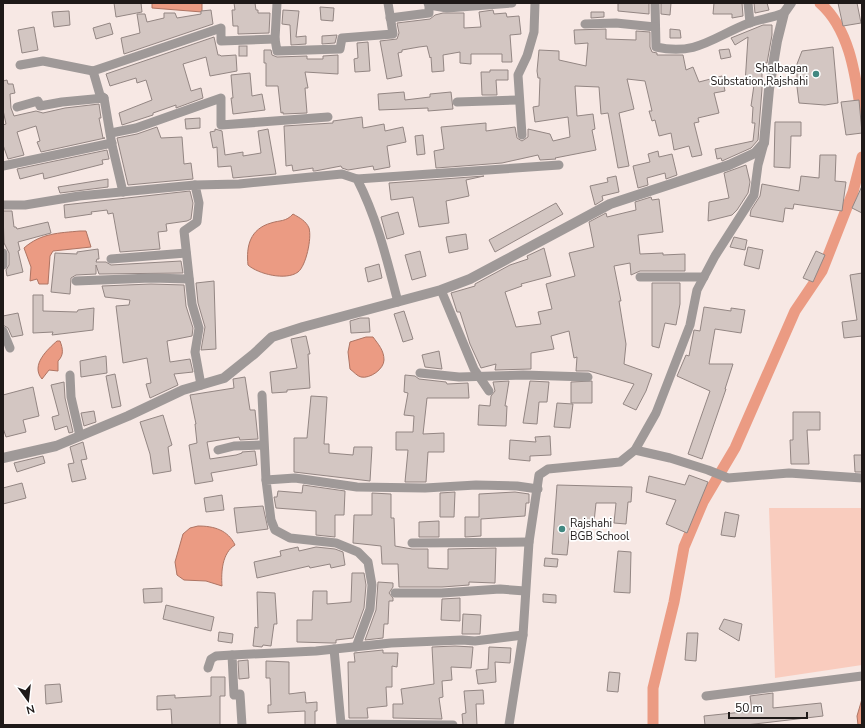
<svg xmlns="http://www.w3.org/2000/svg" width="865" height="728" font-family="'Nunito Sans',sans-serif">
  <rect width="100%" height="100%" fill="#f7e8e4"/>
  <polygon fill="#f9ccbe" points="769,508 862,508 862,665 775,678"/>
  <g fill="#eb9b83" stroke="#ae7463">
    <polygon points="152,3 202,3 202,12 152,8"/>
    <path d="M293 214C300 218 306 221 309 228 312 238 306 266 298 272 286 281 258 274 248 265 246 246 250 229 271 223 280 220 286 222 293 214Z"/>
    <path d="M80 231H86L91 247 53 251 50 256 48 284H39L37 279 30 281 31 267 24 248C41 233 59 233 80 231Z"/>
    <path d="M366 337H373C378 344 384 350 384 360 384 369 370 379 361 377 357 376 354 372 350 369L348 352 350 342Z"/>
    <path d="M57 341H60C63 349 64 355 58 361V371L49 370 42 379C30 365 48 349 57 341Z"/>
    <path d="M198 526C214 526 228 530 235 545 222 553 221 572 222 586L206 581 184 580 177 575 175 562 183 534 190 528Z"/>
    <polygon points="862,699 862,725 858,725 857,716"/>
  </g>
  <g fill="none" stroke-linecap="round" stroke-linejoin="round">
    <g stroke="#eb9b83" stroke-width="11">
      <path d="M820 3C851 30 856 80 862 119"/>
      <polyline points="653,725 653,688 674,602 684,547 703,502 735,448 795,311 822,271 853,192 862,157"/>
    </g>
  </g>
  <g fill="#d3c6c2" stroke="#938683">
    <polygon points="114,3 141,3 142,12 116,17"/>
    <polygon points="234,3 255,3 256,10 258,10 258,13 270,13 269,33 238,34 238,26 233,26 232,10 235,10"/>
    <polygon points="618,3 649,3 649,14 618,11"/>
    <polygon points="661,3 671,3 670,15 661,14"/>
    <polygon points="714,3 742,3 743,16 732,18 732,14 713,14"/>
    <polygon points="754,3 767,3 769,10 755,13"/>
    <polygon points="838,3 857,3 861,23 843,26"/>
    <polygon points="320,7 334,8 333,21 321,20"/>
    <polygon points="211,10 213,24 124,54 121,38 140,33 137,14 145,14 147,22 164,18 164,13 175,13 177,18 201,14 201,11"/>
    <polygon points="283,10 299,11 296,37 306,36 306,44 291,45 290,25 282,24"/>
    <polygon points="493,10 494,14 506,13 507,17 519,16 521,34 510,35 512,62 502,62 502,54 471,54 471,64 460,63 460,52 443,55 444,71 432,72 431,57 430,58 427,46 419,47 402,50 402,52 398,53 402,76 387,79 380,41 397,39 399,33 397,23 430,19 435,15 443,13 464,13 464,28 481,27 479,12"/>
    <polygon points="69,11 70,25 54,27 52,12"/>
    <polygon points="591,12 604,12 604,17 591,18"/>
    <polygon points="110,23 113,34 96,39 93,28"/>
    <polygon points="763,25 772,25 772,35 767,63 762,62 762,89 758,140 751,148 722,161 721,158 717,159 715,149 753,141 755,123 752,123 753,107 751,106 754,85 745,84 748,37 735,45 731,38"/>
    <polygon points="34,27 38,50 22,53 18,30"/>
    <polygon points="606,29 606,39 636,40 636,31 650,32 650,47 652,52 657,53 657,55 683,55 686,70 693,67 699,82 722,76 725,91 714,93 719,113 698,118 699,122 694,123 702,155 692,157 689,146 674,150 671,133 659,136 655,120 652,121 649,111 652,111 645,81 627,79 634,109 619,113 629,166 618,168 608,113 601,114 599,87 575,86 577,116 593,114 595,129 592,130 596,150 555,158 556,159 540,160 538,155 502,163 436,168 434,151 444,149 441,127 486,123 486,131 515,127 517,138 522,141 528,137 528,129 550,134 553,141 570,137 568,117 535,122 533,107 539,106 540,78 538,78 537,71 539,50 559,51 559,60 586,66 588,43 575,44 574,30"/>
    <polygon points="670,29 680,30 681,38 670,38"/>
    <polygon points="337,35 335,43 322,44 322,36"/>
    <polygon points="214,37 218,55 220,55 221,56 236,55 237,71 210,76 206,57 183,64 191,91 201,88 203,98 176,108 176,105 153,113 153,115 122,125 119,113 152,100 146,80 137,83 136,78 110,86 106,74"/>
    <polygon points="368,42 370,71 355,72 354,59 358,58 357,43"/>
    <rect x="239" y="46" width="8" height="10"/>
    <polygon points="833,47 838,103 825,105 799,103 797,87 797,64 802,51"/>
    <polygon points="729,49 731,57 721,59 719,50"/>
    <polygon points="264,50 271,50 272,55 277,57 307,56 307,59 323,59 323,56 338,55 338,74 305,72 308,88 305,88 307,113 283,114 283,112 281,113 278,86 266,86 266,63 264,63"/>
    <polygon points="490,70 508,70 508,80 496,80 497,95 482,95 481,72 490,72"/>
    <polygon points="250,73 252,96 262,94 265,110 233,114 231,98 233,98 231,75"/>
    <polygon points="7,80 8,84 13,84 15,93 10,94 11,108 14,116 36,111 43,113 65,108 99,104 101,118 99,118 103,138 105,138 41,152 37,142 40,141 36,126 17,132 24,155 8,159 3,145 3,125 6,124 3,110 3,81"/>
    <polygon points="404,92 405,100 430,97 430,94 451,92 453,109 428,111 428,108 379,110 378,94"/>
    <polygon points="859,100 862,133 846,135 841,102"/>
    <polygon points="362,117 363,128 384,124 385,131 403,127 406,142 387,146 390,167 374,170 373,166 348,170 342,168 341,166 315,171 313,171 313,168 293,171 292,165 286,166 284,126 333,123 333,121"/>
    <polygon points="200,118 200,128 186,129 185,119"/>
    <polygon points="775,122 801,122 801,136 791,136 790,168 774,167"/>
    <polygon points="157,127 161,138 182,137 184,164 191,163 193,179 128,185 117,138 137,134"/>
    <polygon points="215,129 222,131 225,155 243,152 243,156 261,153 258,131 268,129 276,174 233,178 231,166 218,167 217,147 213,148 210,132 215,131"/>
    <polygon points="423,135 425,154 417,155 415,136"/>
    <polygon points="107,150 109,159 102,160 103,164 44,179 43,173 20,179 17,169"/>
    <polygon points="658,151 659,157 672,154 677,175 666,179 665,173 647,178 648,185 638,188 633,166 650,162 648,154"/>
    <polygon points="820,155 836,155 835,181 846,182 842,211 794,204 793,209 785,208 783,222 750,216 751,210 760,196 762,184 799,191 801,176 819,178"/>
    <polygon points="746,165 750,182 748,193 737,210 732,215 708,221 709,202 729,198 724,173"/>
    <polygon points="484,176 466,180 469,196 446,201 449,223 419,227 413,197 391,200 389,183"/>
    <polygon points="616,176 619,192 602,196 603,200 595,205 590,186 608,182 607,178"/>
    <polygon points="108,179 108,187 60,193 58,187"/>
    <polygon points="862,186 862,213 852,208"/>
    <polygon points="190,191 193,203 191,219 187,221 166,224 167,231 158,232 160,249 120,252 113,213 108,214 107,210 91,212 92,214 65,218 64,205"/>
    <polygon points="651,197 652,200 659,199 663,232 638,235 640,254 663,253 663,255 685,254 685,271 640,271 631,275 630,263 614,266 621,301 619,301 626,344 624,364 652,374 646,391 636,410 623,404 634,384 589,371 576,371 577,357 574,358 569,331 551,336 554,349 531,353 531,369 495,370 496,364 481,368 470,344 460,312 457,312 451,293 475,286 475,284 510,265 528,259 527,256 544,248 551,276 521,284 522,286 505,292 516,327 541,324 538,312 552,309 546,284 575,276 569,253 594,247 589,222 606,213 607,217 636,210 635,202"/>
    <polygon points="556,203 563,214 495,252 489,240"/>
    <polygon points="3,211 12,211 14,227 16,227 17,229 48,222 51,233 18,242 20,250 18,251 23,272 7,276 6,270 9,265 9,253 4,243"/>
    <polygon points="398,212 404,234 387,239 381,217"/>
    <polygon points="466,234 468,249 449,253 446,237"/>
    <polygon points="734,237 747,240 745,250 730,247"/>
    <polygon points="748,247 763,250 759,269 744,265"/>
    <polygon points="98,249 99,259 97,259 96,262 106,262 111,265 181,261 183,273 99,274 96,265 96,274 76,275 71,278 70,294 51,292 55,253 77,254 77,252"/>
    <polygon points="420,251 426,276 412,280 405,255"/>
    <polygon points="816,251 825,255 813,282 803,278"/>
    <polygon points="379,264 382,278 368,282 365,268"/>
    <polygon points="862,273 862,336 844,338 842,322 857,320 850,275"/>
    <polygon points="214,281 216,349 201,350 205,327 198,303 196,283"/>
    <polygon points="652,283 680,283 680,304 676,325 665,323 659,348 652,346"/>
    <polygon points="151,284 184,285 186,306 193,328 192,336 167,341 170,362 190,359 193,372 174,374 178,385 150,398 146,384 151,383 147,358 123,363 116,306 129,305 130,300 105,297 102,286"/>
    <polygon points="33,295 43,295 43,311 77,312 78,310 94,308 93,330 52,335 53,332 33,333"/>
    <polygon points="704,307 731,311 731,308 745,310 741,333 715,329 709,364 733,364 725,389 726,389 702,459 688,454 710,391 677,376 686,355 689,356 694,330 700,331"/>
    <polygon points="404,311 413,339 403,342 394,314"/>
    <polygon points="18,313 23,335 12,337 8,328 3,325 3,316"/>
    <polygon points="360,318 369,318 370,332 351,333 350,321"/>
    <polygon points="306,336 310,354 308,354 310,388 287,390 287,392 272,393 270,372 297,368 291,339"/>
    <polygon points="439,351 442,369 425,367 422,355"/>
    <polygon points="106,356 107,373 81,377 80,361"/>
    <polygon points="115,374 121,406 112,408 106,376"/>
    <polygon points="405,375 415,376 419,379 446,382 447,384 468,383 469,398 427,398 423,434 444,433 444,452 428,452 426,482 405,482 408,450 396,450 396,432 413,432 414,416 404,415 408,393 404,392"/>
    <polygon points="245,377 250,410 255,410 258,439 240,440 239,437 207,442 210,459 236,455 242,453 242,452 255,451 257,465 211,473 213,481 195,484 189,445 197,443 195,424 196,424 190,395 234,388 233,379"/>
    <polygon points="509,381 505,406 507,406 506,426 478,425 479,405 490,406 491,396 495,391 493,382"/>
    <polygon points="530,381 549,382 547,402 539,402 537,424 523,423"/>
    <polygon points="592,381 592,403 571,403 571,382"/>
    <polygon points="64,382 65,398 73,432 69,433 67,426 55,430 52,417 59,415 51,385"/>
    <polygon points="33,387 39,416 23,420 26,432 6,437 3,428 3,395"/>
    <polygon points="311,396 327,397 324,444 329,444 329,453 353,455 354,447 372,447 370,481 294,472 294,438 307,438"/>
    <polygon points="557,403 573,404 570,428 554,427"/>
    <polygon points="94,411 96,422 84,426 81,413"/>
    <polygon points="793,412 820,412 820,430 807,430 809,464 791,464 790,440 793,440"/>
    <polygon points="163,415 172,445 168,447 171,471 153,474 150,454 140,422"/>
    <polygon points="550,436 551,455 530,456 530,461 509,459 510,440 536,442 535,437"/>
    <polygon points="83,442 87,459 81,460 86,479 72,482 68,464 74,463 70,447"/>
    <polygon points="854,455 862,455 862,472 855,472"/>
    <polygon points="43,456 45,463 17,472 14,463"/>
    <polygon points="689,475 708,482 687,533 666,524 676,500 646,492 649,476 685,485"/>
    <polygon points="22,483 26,498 3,504 3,488"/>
    <polygon points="303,485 345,491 344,515 335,515 335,537 316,535 316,511 276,508 274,497 277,497 278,491 302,493"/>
    <polygon points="557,485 632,487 631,502 628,502 626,524 614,523 616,503 596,503 594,522 571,520 567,555 552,554"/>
    <polygon points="455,492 454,517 440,517 440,493"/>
    <polygon points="515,492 529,494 529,503 526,503 525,516 481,519 481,536 465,537 465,517 479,517 479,494"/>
    <polygon points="372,493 391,494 391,518 394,518 395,546 412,549 428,549 428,568 448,569 448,549 496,548 495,583 469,582 469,585 442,587 399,587 398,564 382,564 381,546 353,543 354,515 372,515"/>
    <polygon points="222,495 224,510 206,512 204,498"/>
    <polygon points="263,506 268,529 237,533 234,508"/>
    <polygon points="725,512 739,515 735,537 721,535"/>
    <polygon points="439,521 439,537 419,537 419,522"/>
    <polygon points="298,547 299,551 316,547 335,549 343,552 345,565 331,568 330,564 310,568 309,566 257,578 254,562 281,556 280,551"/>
    <polygon points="618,551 631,552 630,593 614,592"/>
    <polygon points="545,558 558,559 557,567 544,566"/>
    <polygon points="352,573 364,573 366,585 364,608 353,638 336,640 336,643 332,643 297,642 297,620 312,620 313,591 327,591 327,604 351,602"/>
    <polygon points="378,582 393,583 393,587 389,593 393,598 393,601 389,601 388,624 384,624 383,638 365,640 376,610"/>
    <polygon points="162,588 162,602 144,603 143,589"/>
    <polygon points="257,592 275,593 277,624 274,624 271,646 263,645 262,647 253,646 255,627 258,628"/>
    <polygon points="543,594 556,595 556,603 543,602"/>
    <polygon points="460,598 460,621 441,620 442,599"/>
    <polygon points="166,605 214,617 211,631 163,619"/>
    <polygon points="463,614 481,615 480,634 462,634"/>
    <polygon points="724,619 742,624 739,641 719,629"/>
    <polygon points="219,632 233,634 232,643 218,641"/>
    <polygon points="687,633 698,633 696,661 685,660"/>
    <polygon points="455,646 473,647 471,668 451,667 452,680 442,681 443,697 439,698 442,719 393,718 393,704 403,704 401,689 434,684 432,647"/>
    <polygon points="489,647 511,648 510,663 495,662 496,682 478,684 476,670 488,669"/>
    <polygon points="383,650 383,653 398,653 397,667 392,666 392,687 386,687 387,706 367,708 368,718 349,718 348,662 355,662 354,653"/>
    <polygon points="248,660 249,678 239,679 238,661"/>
    <polygon points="266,661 289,662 289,694 305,692 306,703 317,702 317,711 315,711 315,725 305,725 305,711 268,713 268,705 271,705 270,678 266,678"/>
    <polygon points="609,672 620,673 618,692 607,691"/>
    <polygon points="211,677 225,677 225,696 220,696 220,725 172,725 171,709 157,710 157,696 175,695 175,698 211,696"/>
    <polygon points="60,684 62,702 46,704 45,685"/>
    <polygon points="483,690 484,704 476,704 477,725 463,725 462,714 466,713 464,691"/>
    <polygon points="773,693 773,708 821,703 823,716 746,725 705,725 704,716 752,711 750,696"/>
  </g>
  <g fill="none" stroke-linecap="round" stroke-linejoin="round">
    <g stroke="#9f9998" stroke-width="9">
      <polyline points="428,3 429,5 447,8 512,3"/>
      <path d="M655 3 656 47C697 56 713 37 749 23 760 19 772 18 784 13"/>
      <polyline points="748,3 750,23"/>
      <polyline points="390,18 429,13 429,5"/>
      <polyline points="585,24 616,23 655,27"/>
      <polyline points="275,39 277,51 340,49 342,38 393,34 388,3"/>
      <polyline points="20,65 43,61 93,71"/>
      <polyline points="104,98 100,95 93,71 221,28 221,41 275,39 277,3"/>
      <polyline points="457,102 519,100"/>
      <polyline points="17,107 38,101 40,106 62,102 104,98 112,145 123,192"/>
      <polyline points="111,133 136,128 221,98 221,125 328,117"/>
      <polyline points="522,135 518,75 527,56 534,32 535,3"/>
      <polyline points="3,166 112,143"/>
      <polyline points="357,179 559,165"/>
      <polyline points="3,205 25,205 79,196 195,185"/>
      <polyline points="3,253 3,265"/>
      <polyline points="111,259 186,253"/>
      <polyline points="640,277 704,277"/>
      <polyline points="76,281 151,278 189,279"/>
      <polyline points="441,290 474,369 489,391"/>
      <polyline points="3,331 10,348"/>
      <polyline points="420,373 459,377 523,375 588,377"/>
      <polyline points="70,375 71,397 80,436"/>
      <path d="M201 385 195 352 199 328 192 304 184 231 197 222 199 203 195 185 239 184 342 174 357 179C377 218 387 260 398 302"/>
      <polyline points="262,395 266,480"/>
      <polyline points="218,450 234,446 263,445"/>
      <polyline points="635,450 670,458 708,470 728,478 789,473 862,478"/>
      <polyline points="412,543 529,542"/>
      <polyline points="395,593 442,593 500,589 525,591"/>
      <polyline points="356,647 370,609 372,585 368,562 358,552 336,543 290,538 275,530 271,520 266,480 295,478 357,487 425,488 476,485 517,486 538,489"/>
      <polyline points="334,649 341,724 453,725"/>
      <polyline points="208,668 211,659 216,656 232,655"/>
      <polyline points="706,696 862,676"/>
      <polyline points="242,725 240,694 234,695 232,655 316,651 391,643 462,640 475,641 523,635"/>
      <polyline points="509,725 523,635 529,542 539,475 548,469 620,462 635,450 656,413 690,325 697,290 715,256 754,195 758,165 764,143"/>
    </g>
    <polyline stroke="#9f9998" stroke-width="10" points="3,458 56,446 128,416 183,390 224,378 254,354 272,337 303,327 441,290 470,279 610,204 729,165 755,153 764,143 769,89 777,41 784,13 791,3"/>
  </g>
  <g fill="#418881" stroke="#fff" stroke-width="1.5">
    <circle cx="816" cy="74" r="4"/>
    <circle cx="562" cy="529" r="4"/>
  </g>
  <g text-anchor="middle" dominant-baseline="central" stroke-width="3.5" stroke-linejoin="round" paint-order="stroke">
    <g font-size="11" fill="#1e1918" stroke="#fff" text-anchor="end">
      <text x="808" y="68">Shalbagan<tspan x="808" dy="13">Substation,Rajshahi</tspan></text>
      <text x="570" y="523" text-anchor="start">Rajshahi<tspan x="570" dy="13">BGB School</tspan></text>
    </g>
  </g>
  <rect width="865" height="728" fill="none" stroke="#1e1918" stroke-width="8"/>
  <g transform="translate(28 700) rotate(165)" stroke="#ffffff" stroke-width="3" paint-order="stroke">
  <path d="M0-3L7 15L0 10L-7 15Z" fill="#1e1918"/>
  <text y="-6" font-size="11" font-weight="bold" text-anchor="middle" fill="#1e1918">N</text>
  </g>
  <path d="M729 712v6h78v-6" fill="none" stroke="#1e1918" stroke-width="2"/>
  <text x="735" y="712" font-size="12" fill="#1e1918" stroke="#ffffff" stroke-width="3" paint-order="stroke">50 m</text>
</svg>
